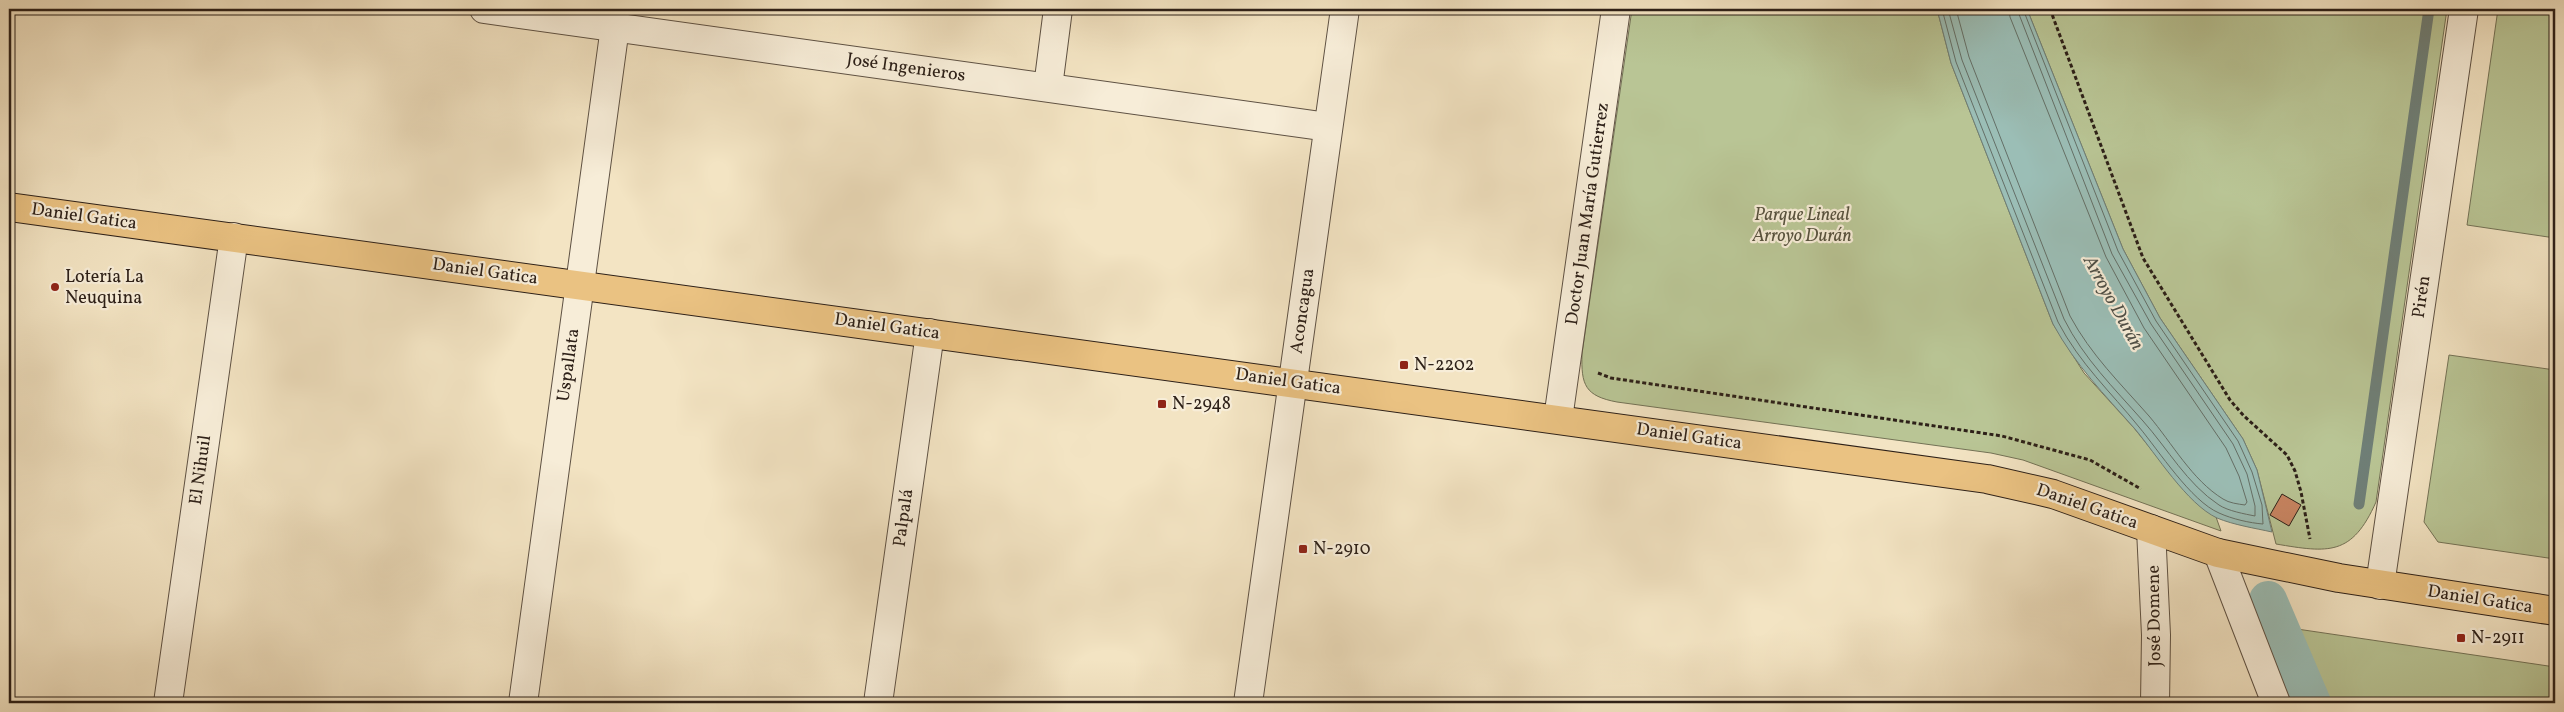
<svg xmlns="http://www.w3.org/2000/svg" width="2564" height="712" font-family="Vollkorn,serif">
  <rect width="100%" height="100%" fill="#f3e4c3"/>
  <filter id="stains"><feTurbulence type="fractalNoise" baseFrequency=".004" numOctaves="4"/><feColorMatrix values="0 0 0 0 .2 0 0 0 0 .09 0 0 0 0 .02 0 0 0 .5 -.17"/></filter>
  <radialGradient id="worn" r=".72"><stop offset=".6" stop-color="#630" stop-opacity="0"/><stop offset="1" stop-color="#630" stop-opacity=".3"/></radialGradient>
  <g fill="#b9c595" stroke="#737256">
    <path d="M1632 9H1937L1951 63 2053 324 2084 373 2134 428 2183 489 2216 517 2221 531 2023 460 1991 453 1617 402C1585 396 1581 385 1582 354Z"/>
    <path d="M2027 9H2447L2376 502C2352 556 2329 553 2276 544L2257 470 2243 439 2160 318 2123 249Z"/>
    <polygon points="2498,9 2555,9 2555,238 2467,225"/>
    <polygon points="2449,355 2555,370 2555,559 2438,542 2424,522"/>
    <polygon points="2263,624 2555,667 2555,703 2296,703"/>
  </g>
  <path fill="#9bbeb6" stroke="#6f7f77" d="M1937 9H2027L2123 249 2160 318 2243 439 2257 470 2272 532C2254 528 2234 525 2217 518 2187 504 2156 454 2135 429 2104 394 2076 366 2053 324L1951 63Z"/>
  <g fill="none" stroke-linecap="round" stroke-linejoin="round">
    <g stroke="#646f67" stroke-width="1">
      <path d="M1942 9 1956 62 2058 322C2080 364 2110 391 2139 427 2159 451 2191 501 2219 513 2232 519 2250 523 2263 524L2262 505 2252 472 2238 441 2156 321 2118 251 2023 9"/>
      <path d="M1948 9 1962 60 2064 319C2084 359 2114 388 2143 421 2168 449 2187 484 2219 505 2228 511 2245 514 2255 516V506L2247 474 2233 444 2151 324 2112 254 2017 9"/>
      <path d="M1956 9 1969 57 2070 316C2091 355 2120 383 2149 416 2172 443 2192 480 2223 499 2229 503 2238 504 2245 505L2247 502 2239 476 2226 448 2144 328 2106 257 2010 17 2009 9"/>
    </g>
    <polyline stroke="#6f7f77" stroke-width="11" points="2359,504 2429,9"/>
    <polyline stroke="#9bbeb6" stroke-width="38" points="2268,600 2312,703"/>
  </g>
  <polygon fill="#c88461" stroke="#2d2018" points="2282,494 2301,505 2289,526 2270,515"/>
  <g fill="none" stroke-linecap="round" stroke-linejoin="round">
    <defs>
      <g id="minor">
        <polyline points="484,9 1328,127"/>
        <polyline points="1048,87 1058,9"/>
        <polyline points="1558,419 1616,9"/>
        <polyline points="2151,529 2156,635 2155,703"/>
        <polyline points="2218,553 2276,703"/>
        <polyline points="2380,585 2464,9"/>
        <polyline points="168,703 234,237"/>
        <polyline points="523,703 615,27"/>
        <polyline points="878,703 930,333"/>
        <polyline points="1248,703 1345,9"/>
      </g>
      <polyline id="major" points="9,207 1987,479 2053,494 2218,553 2339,578 2555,611"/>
    </defs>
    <use href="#minor" stroke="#5e5143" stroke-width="30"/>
    <use href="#major" stroke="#2d2018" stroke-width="30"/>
    <g stroke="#2d2018" stroke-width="3" stroke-dasharray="4 2.5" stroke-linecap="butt">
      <polyline points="2050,9 2143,258 2230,400 2244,416 2287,455 2295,471 2301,492 2310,539"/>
      <polyline points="1598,373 1611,378 2002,436 2090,460 2141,489"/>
    </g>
    <use href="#minor" stroke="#f7edd8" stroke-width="28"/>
    <use href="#major" stroke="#eac282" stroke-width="28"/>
  </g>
  <g fill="#8f2418" stroke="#f7edd8" stroke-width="2">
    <circle cx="55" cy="287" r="5"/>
    <rect x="1399" y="360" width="10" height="10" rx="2.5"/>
    <rect x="1157" y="399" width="10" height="10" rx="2.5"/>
    <rect x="1298" y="544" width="10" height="10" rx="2.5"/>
    <rect x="2456" y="633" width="10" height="10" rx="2.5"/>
  </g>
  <g text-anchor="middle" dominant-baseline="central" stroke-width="4.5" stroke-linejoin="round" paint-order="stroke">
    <g font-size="18" fill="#2d2018" stroke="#f7edd8">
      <text transform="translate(906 68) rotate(8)">José Ingenieros</text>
      <text transform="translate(1588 214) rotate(-82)">Doctor Juan María Gutierrez</text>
      <text transform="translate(84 217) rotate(8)">Daniel Gatica</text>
      <text transform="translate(485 272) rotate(8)">Daniel Gatica</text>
      <text transform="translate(2422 297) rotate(-82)">Pirén</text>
      <text transform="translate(1303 311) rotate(-82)">Aconcagua</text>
      <text transform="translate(887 327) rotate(8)">Daniel Gatica</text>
      <text transform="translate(569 365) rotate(-82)">Uspallata</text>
      <text transform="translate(1288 382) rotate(8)">Daniel Gatica</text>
      <text transform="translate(1689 437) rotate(8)">Daniel Gatica</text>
      <text transform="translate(201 470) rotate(-82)">El Nihuil</text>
      <text transform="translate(2087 507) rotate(19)">Daniel Gatica</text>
      <text transform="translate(904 518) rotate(-82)">Palpalá</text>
      <text transform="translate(2480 600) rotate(9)">Daniel Gatica</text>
      <text transform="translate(2155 616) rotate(-91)">José Domene</text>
    </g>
    <g font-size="18" font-style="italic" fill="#57523e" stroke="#f7edd8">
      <text x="1802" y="215">Parque Lineal<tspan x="1802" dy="21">Arroyo Durán</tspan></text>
    </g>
    <g font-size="18" fill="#2d2018" stroke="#f7edd8" text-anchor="start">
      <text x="65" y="277">Lotería La<tspan x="65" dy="21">Neuquina</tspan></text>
      <text x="1414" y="365">N-2202</text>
      <text x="1172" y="404">N-2948</text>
      <text x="1313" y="549">N-2910</text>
      <text x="2471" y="638">N-2911</text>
    </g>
    <g font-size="19" font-style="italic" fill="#4e4f47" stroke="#f7edd8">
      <text transform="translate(2113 303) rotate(61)">Arroyo Durán</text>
    </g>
  </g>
  <rect width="2564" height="712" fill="none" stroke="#f3e4c3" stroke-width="30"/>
  <rect x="10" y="10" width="2544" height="692" fill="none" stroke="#2d2018" stroke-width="2.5"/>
  <rect x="15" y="15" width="2534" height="682" fill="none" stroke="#2d2018"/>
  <rect width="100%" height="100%" filter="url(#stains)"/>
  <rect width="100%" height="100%" fill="url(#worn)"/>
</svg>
